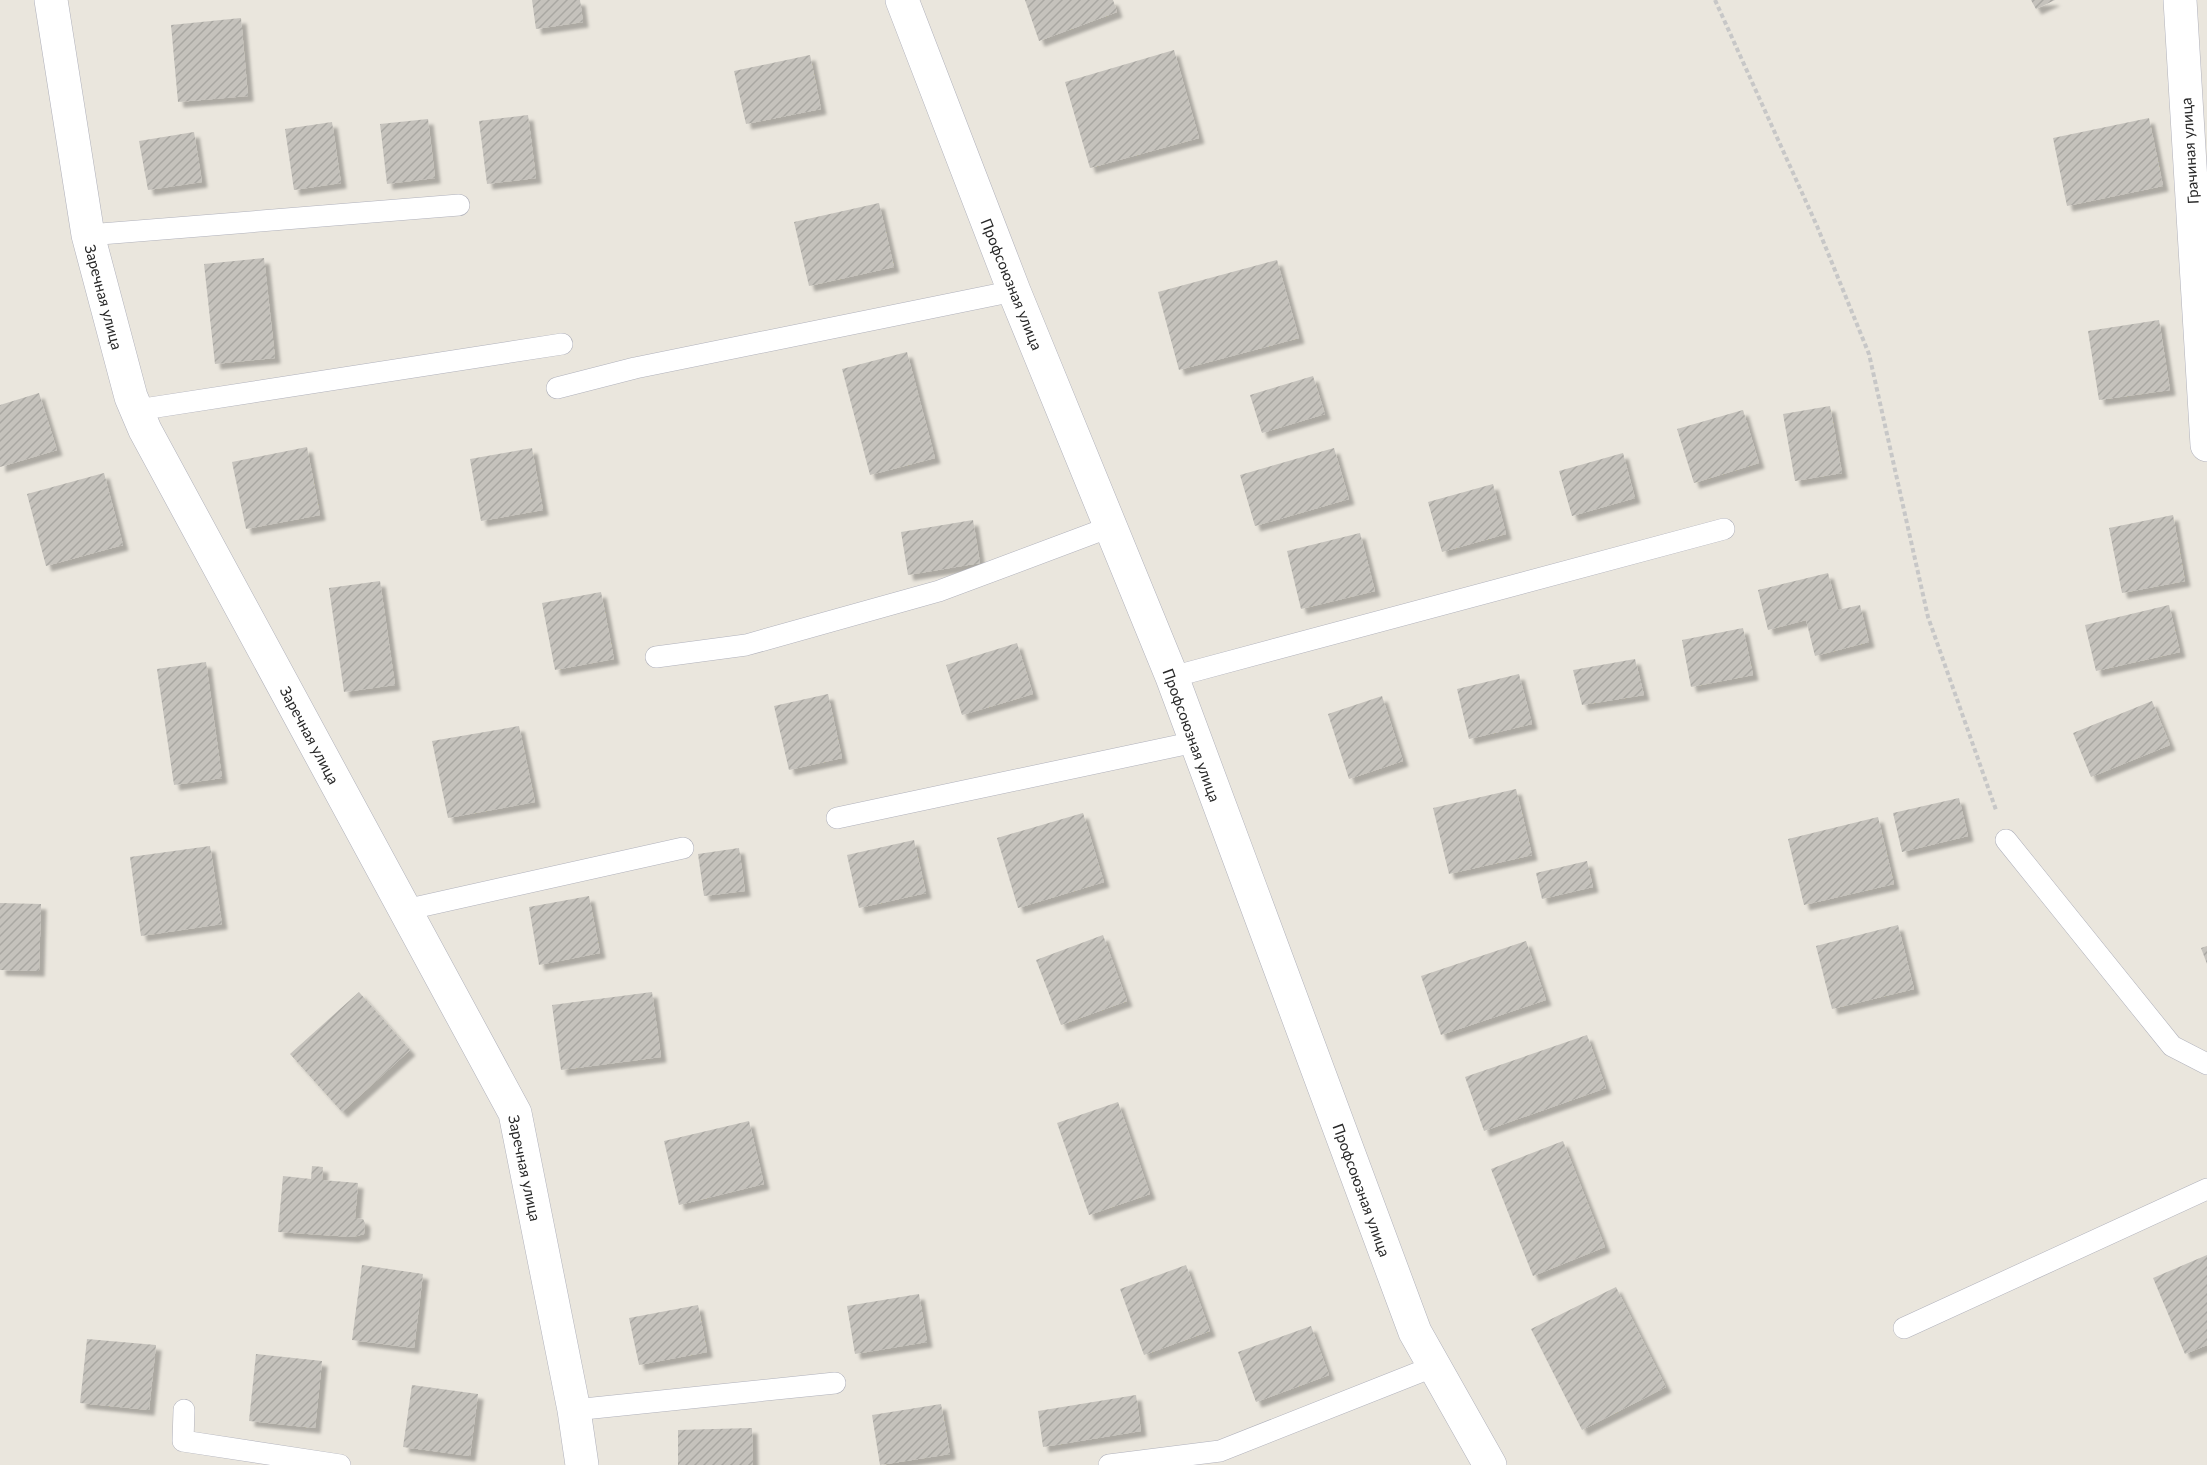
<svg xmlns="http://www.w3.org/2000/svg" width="2207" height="1465" font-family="Lato,sans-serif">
  <defs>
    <pattern id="building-hatch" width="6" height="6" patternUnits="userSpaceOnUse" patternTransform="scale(1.5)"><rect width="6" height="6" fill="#c5c2bc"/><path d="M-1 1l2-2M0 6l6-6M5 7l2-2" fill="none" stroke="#a9a7a2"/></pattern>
    <filter id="shadow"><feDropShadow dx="5.5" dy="5.5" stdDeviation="1.5" flood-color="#0004"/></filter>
  </defs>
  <rect width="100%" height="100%" fill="#eae6dd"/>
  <g fill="url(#building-hatch)" filter="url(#shadow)">
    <polygon points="532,0 580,0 583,22 536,29"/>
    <polygon points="1025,0 1113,0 1117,12 1039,41"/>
    <polygon points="2031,0 2055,0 2036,9"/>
    <polygon points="241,18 248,96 178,102 171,25"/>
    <polygon points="1174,50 1199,138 1090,168 1065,82"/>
    <polygon points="810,55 821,109 746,124 734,71"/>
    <polygon points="528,115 536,178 487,184 479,121"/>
    <polygon points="2149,118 2163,186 2067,206 2053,138"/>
    <polygon points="428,119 435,178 387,184 380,124"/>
    <polygon points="332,122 341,183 294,190 285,129"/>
    <polygon points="194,132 202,182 148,190 139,141"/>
    <polygon points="879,203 894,267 809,286 794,222"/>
    <polygon points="264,258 275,358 215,364 204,264"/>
    <polygon points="1277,260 1299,338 1179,370 1158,292"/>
    <polygon points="2159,320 2170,390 2099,400 2088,331"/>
    <polygon points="907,352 935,458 870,475 842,369"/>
    <polygon points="1313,376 1325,414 1262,433 1250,395"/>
    <polygon points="39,393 57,450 0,467 0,405"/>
    <polygon points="1830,406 1842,473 1795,481 1783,414"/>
    <polygon points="1743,410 1759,463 1694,483 1677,429"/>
    <polygon points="307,447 320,515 246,529 232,462"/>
    <polygon points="532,448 543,510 481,521 470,459"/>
    <polygon points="1334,448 1349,499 1255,526 1240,475"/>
    <polygon points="1623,453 1635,498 1572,516 1559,471"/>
    <polygon points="104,473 123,545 46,566 27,494"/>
    <polygon points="1493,484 1506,534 1442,552 1428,502"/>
    <polygon points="2173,515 2185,581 2122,593 2109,528"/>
    <polygon points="973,520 980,563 908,575 901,532"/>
    <polygon points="1360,533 1375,591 1301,609 1287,551"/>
    <polygon points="1828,573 1838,610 1860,605 1869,642 1815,656 1806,620 1768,630 1758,590"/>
    <polygon points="380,581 395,685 344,692 329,588"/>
    <polygon points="601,592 614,659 555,670 542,603"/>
    <polygon points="2169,605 2180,652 2096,671 2085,625"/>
    <polygon points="1743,628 1753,675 1691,687 1682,640"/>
    <polygon points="1017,643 1033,694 962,715 946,665"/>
    <polygon points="1635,659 1644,695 1582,705 1573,670"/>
    <polygon points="206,662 222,778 174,785 157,669"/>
    <polygon points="1519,674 1532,724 1469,739 1457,689"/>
    <polygon points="828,694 842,758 789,770 774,706"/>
    <polygon points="1382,696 1403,761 1349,779 1328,714"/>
    <polygon points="2152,701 2170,745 2091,777 2073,733"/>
    <polygon points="519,726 535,802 448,818 432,741"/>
    <polygon points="1516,789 1532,855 1449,874 1433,808"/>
    <polygon points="1959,798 1968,836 1902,852 1893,813"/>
    <polygon points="1083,813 1104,882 1018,908 997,838"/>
    <polygon points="1878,817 1894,884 1804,905 1788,839"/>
    <polygon points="914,840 926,893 859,908 847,855"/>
    <polygon points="210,846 222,924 141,936 130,857"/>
    <polygon points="739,848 745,891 704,896 698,854"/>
    <polygon points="1587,861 1593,887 1542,899 1536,873"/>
    <polygon points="589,896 600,953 539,965 529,907"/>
    <polygon points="0,903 41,904 39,971 0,970"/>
    <polygon points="1898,925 1914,989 1832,1009 1816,946"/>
    <polygon points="1103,935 1127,1001 1061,1025 1036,960"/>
    <polygon points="1526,941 1546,1000 1441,1035 1421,976"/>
    <polygon points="2207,946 2207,964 2201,948"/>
    <polygon points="359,992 410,1050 342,1112 290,1054"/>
    <polygon points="652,992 661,1057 561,1070 552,1005"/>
    <polygon points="1587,1035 1606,1088 1484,1131 1465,1077"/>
    <polygon points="1118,1102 1150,1194 1089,1215 1057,1123"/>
    <polygon points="749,1121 764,1184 679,1205 664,1141"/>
    <polygon points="1563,1141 1605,1247 1533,1276 1491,1169"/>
    <polygon points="312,1166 323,1167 322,1180 358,1183 355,1218 363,1219 365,1223 364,1234 353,1237 278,1232 283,1176 311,1179"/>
    <polygon points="2207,1255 2207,1345 2185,1354 2153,1278"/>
    <polygon points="362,1265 423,1274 414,1348 352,1340"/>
    <polygon points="1186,1265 1210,1331 1144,1355 1120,1289"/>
    <polygon points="1616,1287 1666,1387 1582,1430 1531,1329"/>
    <polygon points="919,1294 927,1342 855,1354 847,1306"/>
    <polygon points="698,1305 707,1352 639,1365 629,1318"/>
    <polygon points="1311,1326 1329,1375 1256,1402 1238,1352"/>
    <polygon points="87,1339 156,1345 149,1410 80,1403"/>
    <polygon points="256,1354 322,1361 315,1428 249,1421"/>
    <polygon points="412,1385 478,1394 470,1456 403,1447"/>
    <polygon points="1136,1395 1141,1431 1043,1447 1038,1411"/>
    <polygon points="941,1404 950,1454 880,1465 872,1415"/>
    <polygon points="752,1428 753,1465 678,1465 678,1430"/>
  </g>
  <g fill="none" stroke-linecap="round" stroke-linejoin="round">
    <defs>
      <g id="service">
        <polyline points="88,235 459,205"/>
        <polyline points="557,388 635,368 1014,291"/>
        <polyline points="137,410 562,344"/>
        <polyline points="656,657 746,645 939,591 1110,527"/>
        <polyline points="1172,677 1724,529"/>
        <polyline points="837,818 1195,742"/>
        <polyline points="2006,840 2172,1046 2207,1064"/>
        <polyline points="405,910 683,848"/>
        <polyline points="1904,1328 2207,1189"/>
        <polyline points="184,1410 183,1441 340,1465"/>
        <polyline points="574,1410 835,1383"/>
        <polyline points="1109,1465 1220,1451 1435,1366"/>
      </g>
      <g id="minor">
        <polyline points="51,0 88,235 131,397 145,430 515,1113 574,1410 582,1465"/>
        <polyline points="902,0 1014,291 1172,677 1415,1332 1490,1465"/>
        <polyline points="2180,0 2207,445"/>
      </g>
    </defs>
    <use href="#service" stroke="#b0b1bb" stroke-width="22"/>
    <use href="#minor" stroke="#b0b1bb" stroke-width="34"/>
    <polyline stroke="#c7c7c7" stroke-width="4" stroke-dasharray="4.5 3" stroke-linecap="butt" points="1715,0 1817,226 1869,354 1928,617 1996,810"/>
    <use href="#service" stroke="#fff" stroke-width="21"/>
    <use href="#minor" stroke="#fff" stroke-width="33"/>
  </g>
  <g text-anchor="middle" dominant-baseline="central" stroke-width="4.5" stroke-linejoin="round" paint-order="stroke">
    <g font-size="15" fill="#292929" stroke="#fff">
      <text transform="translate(2189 151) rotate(-94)">Грачиная улица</text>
      <text transform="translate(1012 284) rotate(68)">Профсоюзная улица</text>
      <text transform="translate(104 297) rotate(75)">Заречная улица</text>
      <text transform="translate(310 735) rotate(62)">Заречная улица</text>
      <text transform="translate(1192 735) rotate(70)">Профсоюзная улица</text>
      <text transform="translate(525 1168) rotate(78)">Заречная улица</text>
      <text transform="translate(1362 1190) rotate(70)">Профсоюзная улица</text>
    </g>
  </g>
</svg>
